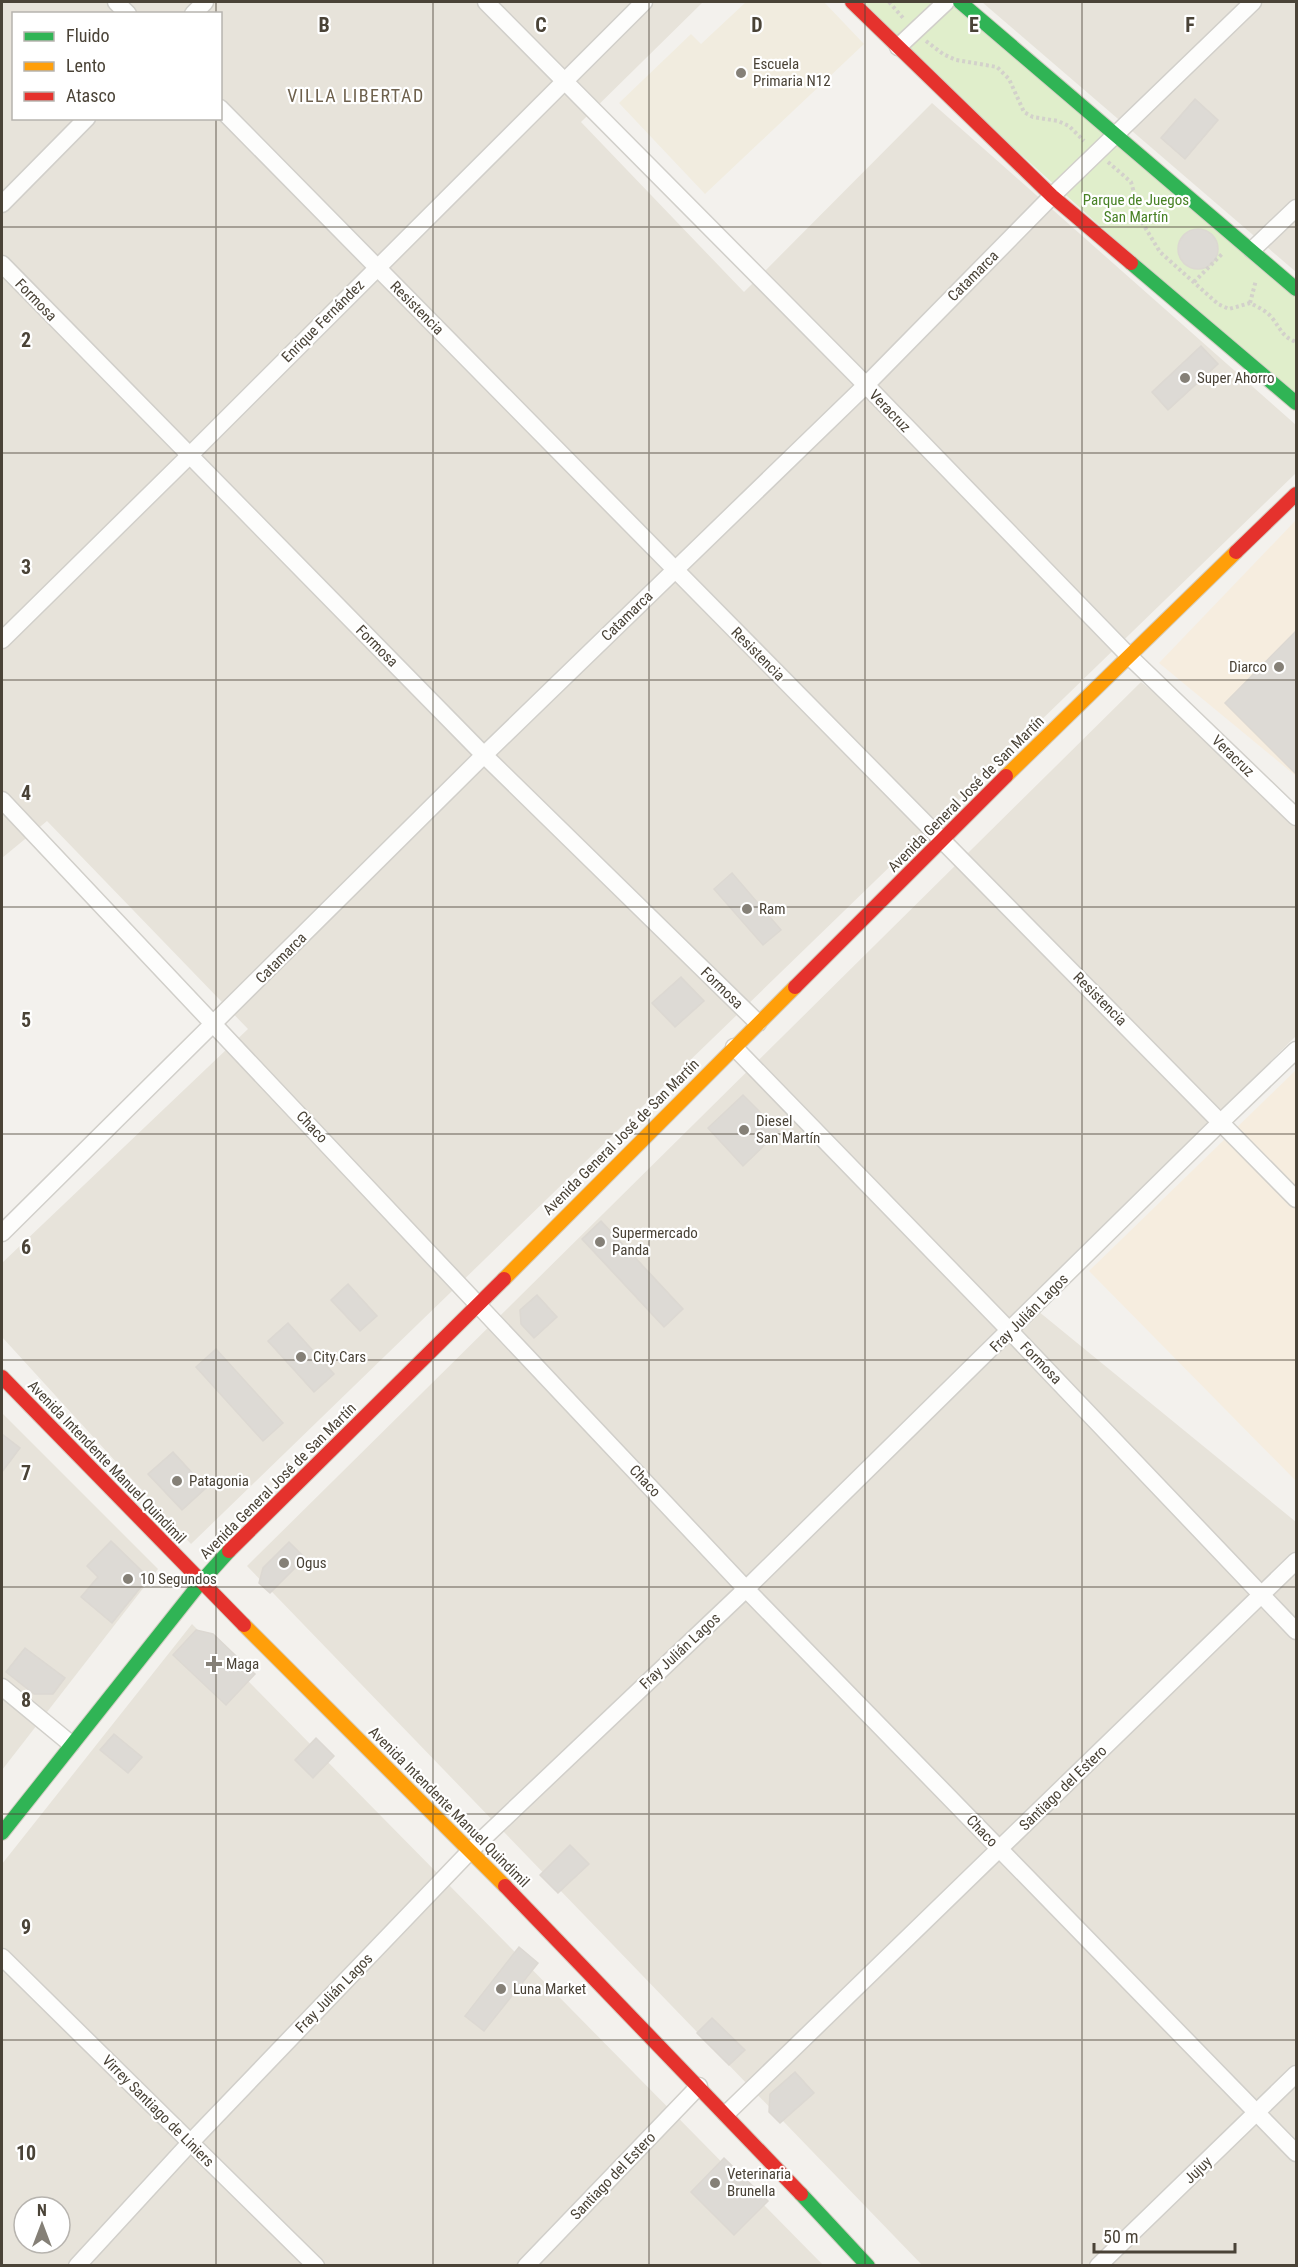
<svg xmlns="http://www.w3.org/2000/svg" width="1298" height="2267" font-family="'Roboto Condensed',sans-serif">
  <rect width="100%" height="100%" fill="#f3f1ed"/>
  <g fill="#e7e3da" fill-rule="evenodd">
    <path d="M2 2H703L581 122 744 292 932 103 1296 425V473L191 1544 2 1337V1263L248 1029 47 821 2 858ZM14 14H220V118H14Z"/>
    <polygon points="982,2 1296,2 1296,272"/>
    <polygon points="1141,682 1296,807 1296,1036 1027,1302 1296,1522 1296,2265 922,2265 247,1566"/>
    <polygon points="2,1413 158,1569 2,1770"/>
    <path d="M192 1624 823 2265H2V1864ZM24 2207H60V2243H24Z"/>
  </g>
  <g fill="#f6eddf">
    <polygon points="1296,520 1296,776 1159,663"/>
    <polygon points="1296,1070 1296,1481 1089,1271"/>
  </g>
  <polygon fill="#f1ecdf" points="746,2 824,2 864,44 705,194 619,103 691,34 701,44"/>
  <polygon fill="#e0eecb" points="852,2 960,2 1296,289 1296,403"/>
  <g fill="#dddad5" stroke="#dcd8d2" stroke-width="1.5">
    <polygon points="1195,99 1218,120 1185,159 1161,138"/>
    <circle cx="1198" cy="249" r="20"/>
    <polygon points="1201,346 1218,364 1168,410 1152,392"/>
    <polygon points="1296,631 1296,774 1225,703"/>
    <polygon points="732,873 781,930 763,945 714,889"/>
    <polygon points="681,977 704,1001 675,1027 652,1003"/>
    <polygon points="743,1095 779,1131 743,1166 708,1128"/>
    <polygon points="601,1221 683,1309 664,1327 582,1239"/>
    <polygon points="348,1284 377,1316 360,1331 331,1300"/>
    <polygon points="537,1295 557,1317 534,1338 521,1324 520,1310"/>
    <polygon points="288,1323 334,1374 314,1392 268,1341"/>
    <polygon points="216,1349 283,1423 263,1441 196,1367"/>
    <polygon points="2,1434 20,1448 2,1472"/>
    <polygon points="173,1452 206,1488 182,1510 148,1474"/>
    <polygon points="111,1541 144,1573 141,1587 112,1623 81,1597 98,1577 87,1566"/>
    <polygon points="289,1542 305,1558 270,1593 259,1583 263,1568"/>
    <polygon points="196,1630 213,1634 255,1674 226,1705 173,1655"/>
    <polygon points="25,1648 65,1678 53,1694 34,1694 6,1672"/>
    <polygon points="114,1734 142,1757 128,1773 100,1750"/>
    <polygon points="316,1738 334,1756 313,1778 295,1760"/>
    <polygon points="570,1845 589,1864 558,1893 540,1875"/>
    <polygon points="519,1947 538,1963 484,2031 465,2016"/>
    <polygon points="712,2018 745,2050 729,2065 697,2033"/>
    <polygon points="795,2072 814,2093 780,2123 769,2112 770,2094"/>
    <polygon points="724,2158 768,2201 734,2235 691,2192"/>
  </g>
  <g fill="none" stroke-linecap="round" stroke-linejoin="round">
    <defs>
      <g id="street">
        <polyline points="116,2 128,14"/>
        <polyline points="486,2 866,385 1130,657 1296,817"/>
        <polyline points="193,14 205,2"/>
        <polyline points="898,47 946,2"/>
        <polyline points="220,108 1296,1199"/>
        <polyline points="2,204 87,118"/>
        <polyline points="1252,250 1296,208"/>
        <polyline points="2,264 484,755 758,1023"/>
        <polyline points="2,640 189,456 644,2"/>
        <polyline points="2,800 746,1589 1296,2153"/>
        <polyline points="734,1047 1010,1331 1296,1631"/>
        <polyline points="2,1233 484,755 866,385 1052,196 1253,2"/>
        <polyline points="2,1687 71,1744"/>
        <polyline points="2,1957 316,2266"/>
        <polyline points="726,2114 1296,1561"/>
        <polyline points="77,2266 190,2143 471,1850 746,1589 1222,1121 1296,1050"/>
        <polyline points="526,2266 699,2086"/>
        <polyline points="1098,2266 1296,2074"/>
      </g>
      <g id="fast">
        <polyline points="960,2 1296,289"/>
        <polyline points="1131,263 1296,403"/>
        <polyline points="2,1833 201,1582 229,1551"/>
        <polyline points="801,2194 868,2266"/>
      </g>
      <g id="slow">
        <polyline points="1006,776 1236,552"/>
        <polyline points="504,1279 795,987"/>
        <polyline points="244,1625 505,1886"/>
      </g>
      <g id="jam">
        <polyline points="852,2 1052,196 1131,263"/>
        <polyline points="1236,552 1296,494"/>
        <polyline points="795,987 1006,776"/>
        <polyline points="2,1377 244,1625"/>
        <polyline points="229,1551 504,1279"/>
        <polyline points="505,1886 801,2194"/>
      </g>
    </defs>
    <use href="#street" stroke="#d1cfca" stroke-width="19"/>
    <use href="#fast" stroke="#d3cec3" stroke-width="16"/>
    <use href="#slow" stroke="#d3cec3" stroke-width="16"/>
    <use href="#jam" stroke="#d3cec3" stroke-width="16"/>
    <g stroke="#d3d1cb" stroke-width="4" stroke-dasharray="3 3" stroke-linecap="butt">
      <polyline points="889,2 904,19"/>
      <polyline points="926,41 943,54 956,60 997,67 1009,79 1024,112 1033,117 1058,121 1069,126 1084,141"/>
      <path d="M1108 162 1131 182 1143 224 1160 252 1218 304 1229 309 1250 303C1258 307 1267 311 1273 319 1281 330 1283 337 1296 342"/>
      <polyline points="1194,282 1223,253"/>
      <polyline points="1250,303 1256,280"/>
    </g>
    <use href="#street" stroke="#fdfdfc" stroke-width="16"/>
    <use href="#fast" stroke="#30b455" stroke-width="14"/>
    <use href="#slow" stroke="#ff9f0a" stroke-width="14"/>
    <use href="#jam" stroke="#e5322d" stroke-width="14"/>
  </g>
  <path fill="none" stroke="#4a4337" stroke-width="1.5" stroke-opacity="0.55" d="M216 2V14M433 2V2266M649 2V2266M865 2V2266M1082 2V2266M216 118V2266M2 227H1296M2 453H1296M2 680H1296M2 907H1296M2 1134H1296M2 1360H1296M2 1587H1296M2 1814H1296M2 2040H1296"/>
  <g fill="#858077" stroke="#fff" stroke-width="2">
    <circle cx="741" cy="73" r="6"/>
    <circle cx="1185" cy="378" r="6"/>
    <circle cx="1279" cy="667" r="6"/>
    <circle cx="747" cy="909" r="6"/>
    <circle cx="744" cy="1130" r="6"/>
    <circle cx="600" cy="1242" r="6"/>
    <circle cx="301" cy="1357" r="6"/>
    <circle cx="177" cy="1481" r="6"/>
    <circle cx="284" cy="1563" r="6"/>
    <circle cx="128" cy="1579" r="6"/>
    <path d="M211 1655h6v6h6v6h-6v6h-6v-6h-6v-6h6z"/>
    <circle cx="501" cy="1989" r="6"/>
    <circle cx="715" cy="2183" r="6"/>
  </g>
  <g text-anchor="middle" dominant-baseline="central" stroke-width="4.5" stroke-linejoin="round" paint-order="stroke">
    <g font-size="15" fill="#4a4337" stroke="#fff" text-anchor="start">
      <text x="753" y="64">Escuela<tspan x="753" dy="17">Primaria N12</tspan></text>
      <text x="1197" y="378">Super Ahorro</text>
      <text x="1267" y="667" text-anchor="end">Diarco</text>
      <text x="759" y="909">Ram</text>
      <text x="756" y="1121">Diesel<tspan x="756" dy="17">San Martín</tspan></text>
      <text x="612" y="1233">Supermercado<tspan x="612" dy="17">Panda</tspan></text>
      <text x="313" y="1357">City Cars</text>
      <text x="189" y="1481">Patagonia</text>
      <text x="296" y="1563">Ogus</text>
      <text x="140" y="1579">10 Segundos</text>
      <text x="226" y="1664">Maga</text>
      <text x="513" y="1989">Luna Market</text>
      <text x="727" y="2174">Veterinaria<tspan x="727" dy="17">Brunella</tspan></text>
    </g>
    <g font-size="15" fill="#488225" stroke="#fff">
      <text x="1136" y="200">Parque de Juegos<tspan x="1136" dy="17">San Martín</tspan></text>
    </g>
    <g font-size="15" fill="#4a4337" stroke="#fff">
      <text transform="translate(973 276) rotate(-45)">Catamarca</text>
      <text transform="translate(36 300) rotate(46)">Formosa</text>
      <text transform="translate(417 308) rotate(45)">Resistencia</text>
      <text transform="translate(323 321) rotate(-45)">Enrique Fernández</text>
      <text transform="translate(890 411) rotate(46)">Veracruz</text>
      <text transform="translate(627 616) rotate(-44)">Catamarca</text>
      <text transform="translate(377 646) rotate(45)">Formosa</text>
      <text transform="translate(758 654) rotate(45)">Resistencia</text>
      <text transform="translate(1233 756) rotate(44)">Veracruz</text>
      <text transform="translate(966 794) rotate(-45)">Avenida General José de San Martín</text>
      <text transform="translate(281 958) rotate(-45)">Catamarca</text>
      <text transform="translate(722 988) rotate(44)">Formosa</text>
      <text transform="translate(1100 999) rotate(45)">Resistencia</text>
      <text transform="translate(312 1127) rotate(47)">Chaco</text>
      <text transform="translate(621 1137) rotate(-45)">Avenida General José de San Martín</text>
      <text transform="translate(1029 1313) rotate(-45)">Fray Julián Lagos</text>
      <text transform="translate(1041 1363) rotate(46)">Formosa</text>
      <text transform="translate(107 1462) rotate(46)">Avenida Intendente Manuel Quindimil</text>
      <text transform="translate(278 1481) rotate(-45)">Avenida General José de San Martín</text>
      <text transform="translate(645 1481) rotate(47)">Chaco</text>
      <text transform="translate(680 1651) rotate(-43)">Fray Julián Lagos</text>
      <text transform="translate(1063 1788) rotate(-44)">Santiago del Estero</text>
      <text transform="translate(449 1807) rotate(45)">Avenida Intendente Manuel Quindimil</text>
      <text transform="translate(982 1831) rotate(46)">Chaco</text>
      <text transform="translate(334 1993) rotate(-46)">Fray Julián Lagos</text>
      <text transform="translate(158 2111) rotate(45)">Virrey Santiago de Liniers</text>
      <text transform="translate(1198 2170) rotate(-44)">Jujuy</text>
      <text transform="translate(613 2176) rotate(-46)">Santiago del Estero</text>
    </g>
    <g font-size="18" letter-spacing="1.5" fill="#6e614d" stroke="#fff">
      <text x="356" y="95">VILLA LIBERTAD</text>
    </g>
  </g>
  <g font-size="20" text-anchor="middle" font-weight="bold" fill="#4a4337" stroke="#fff" stroke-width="4.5" stroke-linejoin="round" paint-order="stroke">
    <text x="324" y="32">B</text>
    <text x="541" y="32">C</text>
    <text x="757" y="32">D</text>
    <text x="974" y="32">E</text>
    <text x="1190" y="32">F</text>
    <text x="26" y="347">2</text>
    <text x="26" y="574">3</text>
    <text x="26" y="800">4</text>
    <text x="26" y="1027">5</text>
    <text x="26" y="1254">6</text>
    <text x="26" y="1480">7</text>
    <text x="26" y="1707">8</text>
    <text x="26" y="1934">9</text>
    <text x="26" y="2160">10</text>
  </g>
  <rect width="1298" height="2267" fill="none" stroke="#4a4337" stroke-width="6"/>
  <rect x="12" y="12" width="210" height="108" fill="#ffffff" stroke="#b7b4af" stroke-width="1.5"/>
  <rect x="24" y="32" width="30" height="9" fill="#30b455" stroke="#b7b4af" stroke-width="1.5"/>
  <text x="66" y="42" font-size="18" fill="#4a4337">Fluido</text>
  <rect x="24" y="62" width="30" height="9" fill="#ff9f0a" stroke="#b7b4af" stroke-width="1.5"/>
  <text x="66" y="72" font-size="18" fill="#4a4337">Lento</text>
  <rect x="24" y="92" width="30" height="9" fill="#e5322d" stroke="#b7b4af" stroke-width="1.5"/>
  <text x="66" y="102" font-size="18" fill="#4a4337">Atasco</text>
  <g transform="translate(42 2225)"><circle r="28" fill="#ffffff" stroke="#b7b4af" stroke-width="1.5"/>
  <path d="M0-4.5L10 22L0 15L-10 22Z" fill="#858077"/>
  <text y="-9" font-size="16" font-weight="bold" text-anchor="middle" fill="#4a4337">N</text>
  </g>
  <path d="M1094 2243v9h141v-9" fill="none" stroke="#4a4337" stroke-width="3"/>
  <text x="1103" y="2243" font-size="18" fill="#4a4337" stroke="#ffffff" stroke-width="4.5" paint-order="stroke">50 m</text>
</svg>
